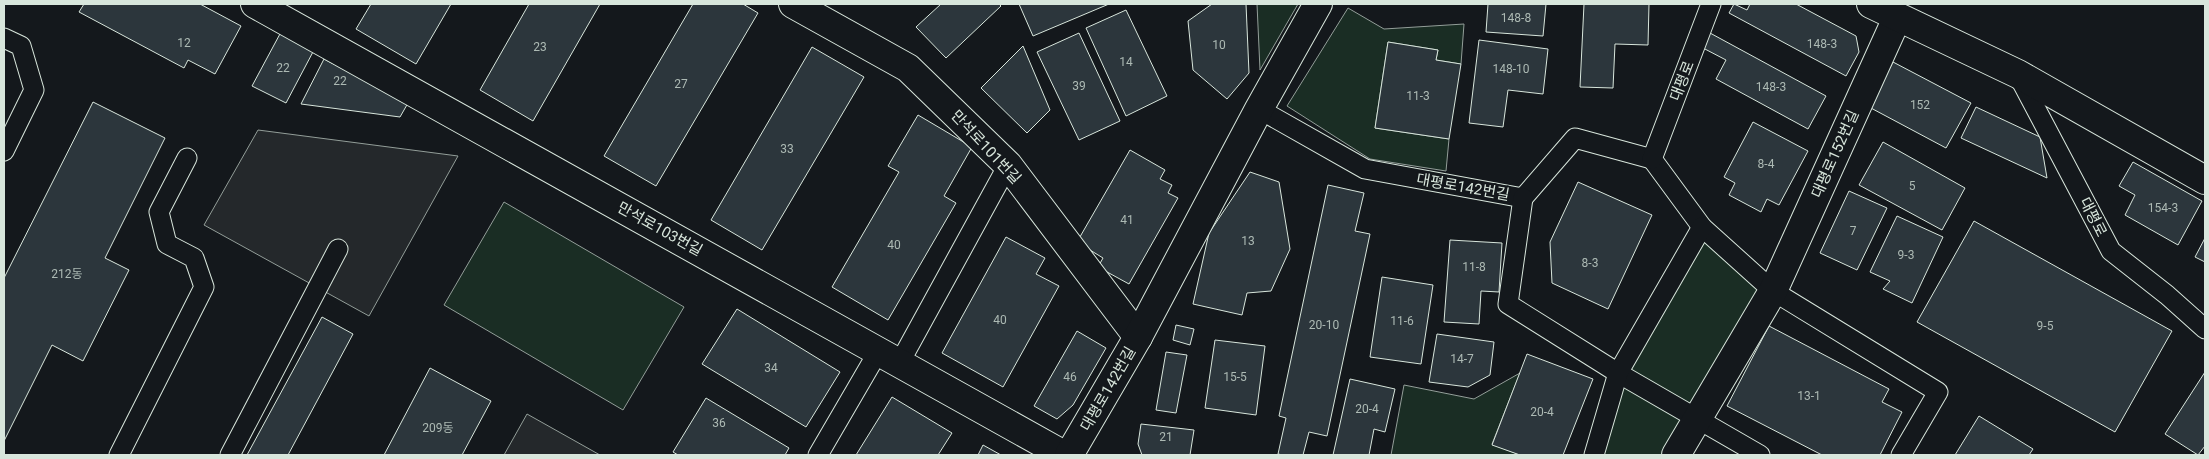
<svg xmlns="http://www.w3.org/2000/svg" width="2209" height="459" font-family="Roboto,'Noto Sans KR',sans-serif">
  <rect width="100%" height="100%" fill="#14181c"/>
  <g fill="#1a2d24" stroke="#939e99">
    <polygon points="1257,4 1298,4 1260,70"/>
    <polygon points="1348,8 1384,29 1464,24 1461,64 1436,60 1438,50 1388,42 1375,128 1449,139 1446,171 1370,159 1287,106"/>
    <polygon points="504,202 684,307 623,410 444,305"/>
    <polygon points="1705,241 1760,291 1693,407 1628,369"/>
    <polygon points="1520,373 1492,444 1520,455 1391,455 1404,385 1474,399"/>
    <polygon points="1622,385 1688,420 1668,455 1602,455"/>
  </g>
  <g fill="#24282b" stroke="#939e99">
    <polygon points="258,130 458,156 369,316 204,225"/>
    <polygon points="527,414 600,455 601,455 504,455"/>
  </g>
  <g fill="#2c363c" stroke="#d8e6dc">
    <polygon points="84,4 200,4 241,26 215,74 188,60 184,68 79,12"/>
    <polygon points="371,4 451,4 416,64 356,29"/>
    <polygon points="529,4 600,4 533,121 480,90"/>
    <polygon points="693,4 743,4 758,13 656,186 604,156"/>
    <polygon points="941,4 999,4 1001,6 946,58 916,27"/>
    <polygon points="1019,4 1109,4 1033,36"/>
    <polygon points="1212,4 1246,4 1249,73 1227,99 1193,70 1188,21"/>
    <polygon points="1488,4 1546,4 1543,36 1486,32"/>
    <polygon points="1584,4 1649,4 1648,45 1615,44 1613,88 1580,87"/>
    <polygon points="1734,4 1747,10 1750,4 1796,4 1856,36 1859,52 1846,76 1729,13"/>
    <polygon points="1126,10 1167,96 1126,116 1086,28"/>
    <polygon points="281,32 314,50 286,103 252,86"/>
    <polygon points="1079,33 1120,121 1079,140 1037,52"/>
    <polygon points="1710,33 1826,96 1808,129 1716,79 1726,60 1703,48"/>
    <polygon points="1479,40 1548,49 1543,94 1508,90 1503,127 1469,123"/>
    <polygon points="1388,42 1438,50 1436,60 1461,64 1449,139 1375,128"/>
    <polygon points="1023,46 1050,110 1027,133 981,88"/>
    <polygon points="812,47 864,77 762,250 711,220"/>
    <polygon points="324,59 408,103 400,117 301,104"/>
    <polygon points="1893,62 1971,103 1946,148 1869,107"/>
    <polygon points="93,102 165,138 105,258 129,270 83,361 52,345 4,441 4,278"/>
    <polygon points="1976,107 2040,137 2047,178 1961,138"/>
    <polygon points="918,115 972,147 944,196 956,203 888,320 832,287 899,172 888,166"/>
    <polygon points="1753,122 1808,151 1779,205 1767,199 1761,212 1729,195 1735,183 1724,177"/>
    <polygon points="1883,142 1965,188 1942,230 1859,185"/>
    <polygon points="1130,150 1165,170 1160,179 1172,185 1168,193 1178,198 1129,284 1098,267 1103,258 1077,242"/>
    <polygon points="2133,162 2202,201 2178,245 2125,215 2135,195 2119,186"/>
    <polygon points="1250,172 1279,182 1290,249 1271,291 1247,293 1242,315 1193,304 1209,233"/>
    <polygon points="1578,182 1652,215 1608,309 1552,283 1550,242"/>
    <polygon points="1328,185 1364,193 1355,231 1370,234 1327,436 1309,432 1303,455 1283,455 1278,454 1286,418 1279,416"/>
    <polygon points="1849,191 1887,208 1857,270 1820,253"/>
    <polygon points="1897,216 1943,237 1912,303 1883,289 1890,281 1870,272"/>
    <polygon points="1974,221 2172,331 2115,432 1917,322"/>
    <polygon points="1006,237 1045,258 1036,274 1059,286 1003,387 942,353"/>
    <polygon points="2205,238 2205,262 2195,257"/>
    <polygon points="1450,240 1502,243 1499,292 1481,291 1479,324 1444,322"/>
    <polygon points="1382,277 1433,285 1421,364 1370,357"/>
    <polygon points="737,309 840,372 806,427 702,364"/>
    <polygon points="322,317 353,334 288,455 247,455"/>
    <polygon points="1176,325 1194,329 1190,345 1173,340"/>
    <polygon points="1769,326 1889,389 1882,402 1902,412 1880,455 1822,455 1727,406"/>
    <polygon points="1077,331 1106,348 1073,405 1057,419 1034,406"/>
    <polygon points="1437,334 1494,342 1490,375 1468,387 1429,382"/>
    <polygon points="1215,340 1265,346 1256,415 1205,408"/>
    <polygon points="1166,352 1187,355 1176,413 1156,410"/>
    <polygon points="1527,354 1593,379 1563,455 1520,455 1492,445"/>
    <polygon points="430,368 491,401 462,455 384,455"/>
    <polygon points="2205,372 2205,446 2198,455 2165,434"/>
    <polygon points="1350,379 1395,389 1385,432 1374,429 1369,455 1333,455"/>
    <polygon points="892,397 952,433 938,455 856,455"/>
    <polygon points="706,398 789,448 785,455 678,455 673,452"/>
    <polygon points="1979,416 2033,449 2029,455 1955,455"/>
    <polygon points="1141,424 1194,430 1190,455 1142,455 1138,444"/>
    <polygon points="983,445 1001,455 978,455"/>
  </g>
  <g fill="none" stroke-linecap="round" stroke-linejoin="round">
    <defs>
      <g id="lane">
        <polyline points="4,38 21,46 34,90 4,151"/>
        <polyline points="2018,75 2111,251 2167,295 2205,329"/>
        <polyline points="1259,109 1365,169 1523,198 1575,138 1652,159"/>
        <polyline points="1652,159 1702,227 1773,291 1938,392 1901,455"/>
        <polyline points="1652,159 1711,4"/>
        <polyline points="1523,198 1508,304 1618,373 1760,455"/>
        <polyline points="900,362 1008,165"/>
        <polyline points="119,455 204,287 194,258 167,244 159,212 187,158"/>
        <polyline points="230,455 338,249"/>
        <polyline points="818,455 878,352"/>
        <polyline points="1594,455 1618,373 1702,227"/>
      </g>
      <g id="street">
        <polyline points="255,4 1064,455"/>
        <polyline points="793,4 908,68 1008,165 1138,337"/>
        <polyline points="1069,455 1138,337 1259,109 1318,4"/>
        <polyline points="1676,455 1773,291 1897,18"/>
      </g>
      <polyline id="secondary" points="1871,4 2018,74 2205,180"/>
    </defs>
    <use href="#lane" stroke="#d8e6dc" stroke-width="21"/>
    <use href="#street" stroke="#d8e6dc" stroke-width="30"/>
    <use href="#secondary" stroke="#d8e6dc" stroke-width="30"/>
    <use href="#lane" stroke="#14181c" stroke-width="19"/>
    <use href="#street" stroke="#14181c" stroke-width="28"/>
    <use href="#secondary" stroke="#14181c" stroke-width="28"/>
  </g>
  <g text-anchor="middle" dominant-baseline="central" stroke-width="4" stroke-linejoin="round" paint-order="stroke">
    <g font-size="12" fill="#adbab4">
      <text x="1516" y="18">148-8</text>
      <text x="184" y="43">12</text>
      <text x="1822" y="44">148-3</text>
      <text x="1219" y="45">10</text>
      <text x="540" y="47">23</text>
      <text x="1126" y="62">14</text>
      <text x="283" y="68">22</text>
      <text x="1511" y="69">148-10</text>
      <text x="340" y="81">22</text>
      <text x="681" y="84">27</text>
      <text x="1079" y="86">39</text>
      <text x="1771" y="87">148-3</text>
      <text x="1418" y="96">11-3</text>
      <text x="1920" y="105">152</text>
      <text x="787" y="149">33</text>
      <text x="1766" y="164">8-4</text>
      <text x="1912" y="186">5</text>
      <text x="2163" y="208">154-3</text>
      <text x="1127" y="220">41</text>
      <text x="1853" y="231">7</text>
      <text x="1248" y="241">13</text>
      <text x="894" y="245">40</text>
      <text x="1906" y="255">9-3</text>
      <text x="1590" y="263">8-3</text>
      <text x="1474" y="267">11-8</text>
      <text x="67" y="274">212동</text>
      <text x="1000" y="320">40</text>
      <text x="1402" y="321">11-6</text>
      <text x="1324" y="325">20-10</text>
      <text x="2045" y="326">9-5</text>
      <text x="1462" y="359">14-7</text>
      <text x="771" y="368">34</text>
      <text x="1070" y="377">46</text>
      <text x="1235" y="377">15-5</text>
      <text x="1809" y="396">13-1</text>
      <text x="1367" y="409">20-4</text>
      <text x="1542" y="412">20-4</text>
      <text x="719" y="423">36</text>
      <text x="438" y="428">209동</text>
      <text x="1166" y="437">21</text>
    </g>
    <g font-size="15" fill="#d8e6dc" stroke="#14181c">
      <text transform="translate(1682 81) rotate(-69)">대평로</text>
      <text transform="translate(986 147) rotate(47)">만석로101번길</text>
      <text transform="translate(1835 154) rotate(-66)">대평로152번길</text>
      <text transform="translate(1463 187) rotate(10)">대평로142번길</text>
      <text transform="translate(2093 217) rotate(63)">대평로</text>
      <text transform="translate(660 229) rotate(29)">만석로103번길</text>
      <text transform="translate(1108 389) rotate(-60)">대평로142번길</text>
    </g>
  </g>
  <rect width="2209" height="459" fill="none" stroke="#d8e6dc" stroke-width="10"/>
</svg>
